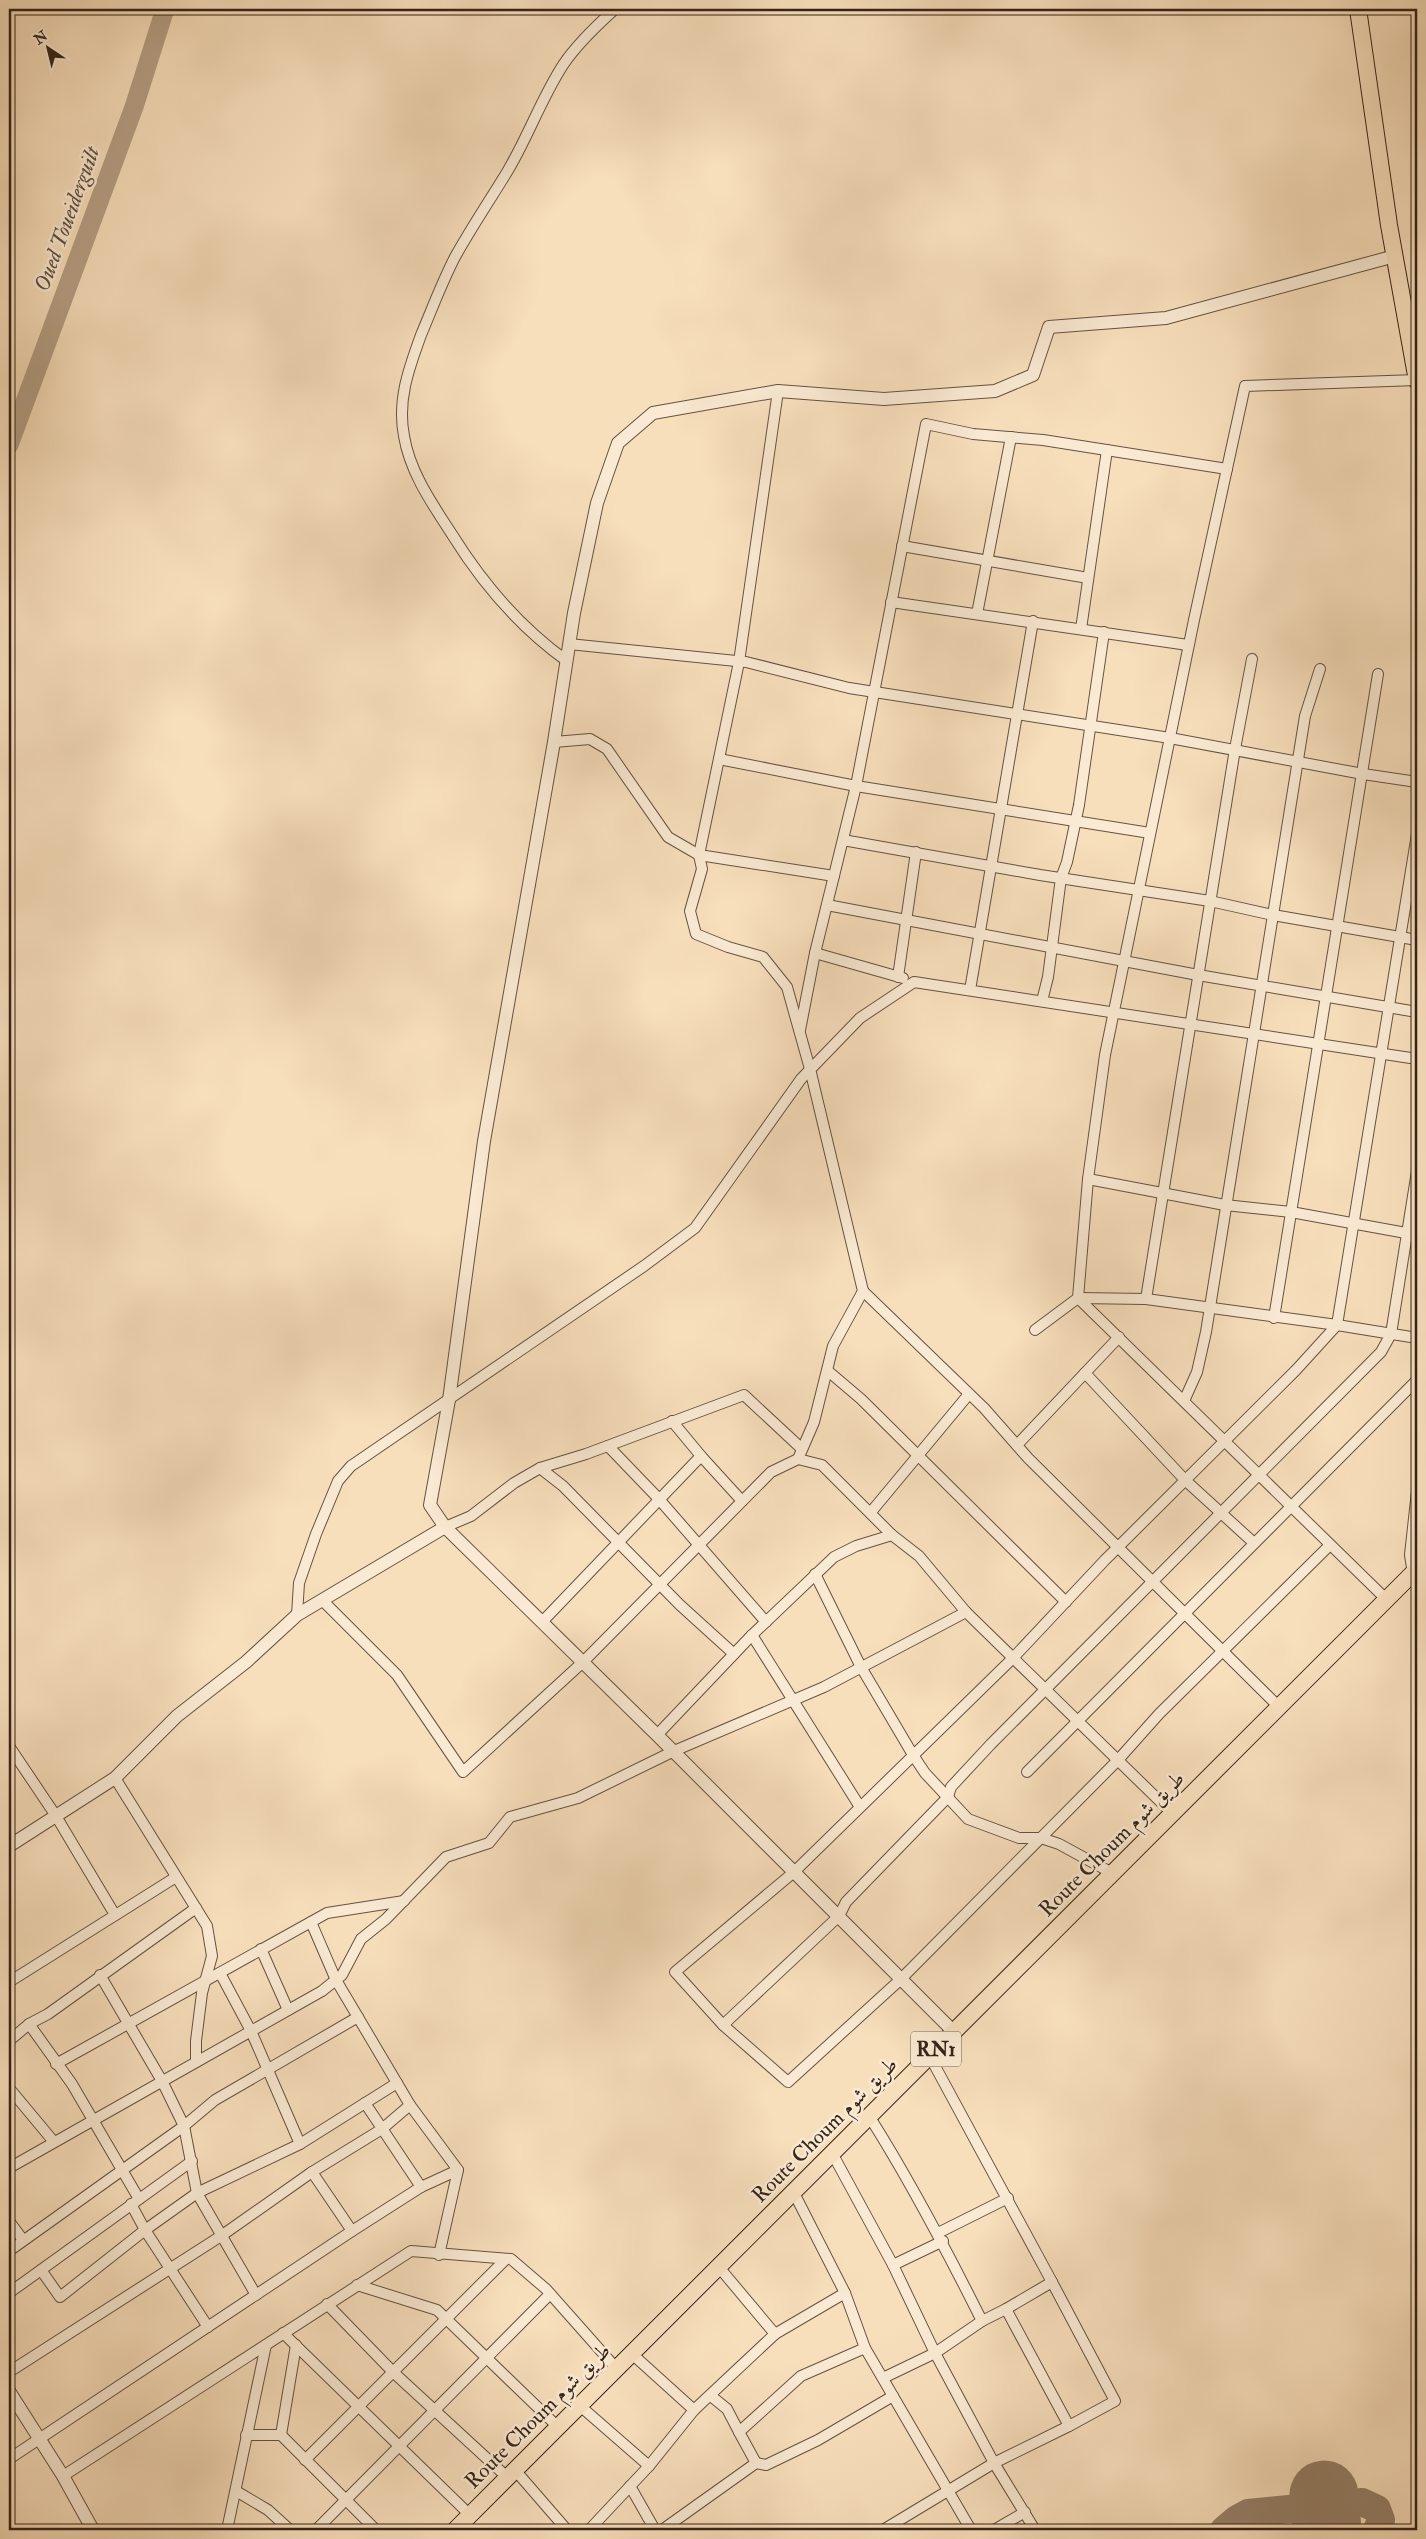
<svg xmlns="http://www.w3.org/2000/svg" width="1426" height="2539" font-family="'IM FELL Double Pica',Amiri,serif">
  <rect width="100%" height="100%" fill="#f8dfbc"/>
  <filter id="stains"><feTurbulence type="fractalNoise" baseFrequency=".004" numOctaves="4"/><feColorMatrix values="0 0 0 0 .2 0 0 0 0 .09 0 0 0 0 .02 0 0 0 .5 -.17"/></filter>
  <radialGradient id="worn" r=".72"><stop offset=".6" stop-color="#630" stop-opacity="0"/><stop offset="1" stop-color="#630" stop-opacity=".3"/></radialGradient>
  <g fill="none" stroke-linecap="round" stroke-linejoin="round">
    <polyline stroke="#b59f85" stroke-width="19" points="9,445 134,107 165,9"/>
    <polyline stroke="#96816a" stroke-width="28" points="1224,2530 1237,2519 1248,2513 1362,2502 1377,2509 1381,2520 1377,2530"/>
    <polyline stroke="#96816a" stroke-width="69" points="1324,2495 1327,2530"/>
    <defs>
      <g id="minor">
        <polyline points="778,391 739,662 699,855 834,876"/>
        <polyline points="902,546 1088,578"/>
        <polyline points="891,602 1188,645"/>
        <polyline points="977,614 1011,437"/>
        <polyline points="1081,629 1107,450"/>
        <polyline points="569,644 746,662 849,688 1170,738 1363,774 1417,782"/>
        <path d="M567 661C521 628 483 584 453 536 433 505 410 473 404 436 397 400 409 368 421 335 432 309 442 282 455 257 471 228 490 200 507 172 528 137 541 99 563 65 577 44 596 26 615 9"/>
        <polyline points="554,742 590,739 607,749 668,837 699,855 702,869 690,911 696,934 728,947 763,957 787,987 810,1069 863,1291 833,1346 814,1422 798,1459"/>
        <polyline points="719,759 856,786 926,424 973,434 1043,440 1227,469"/>
        <polyline points="1417,834 1337,1325 1296,1370 1105,1560 1013,1658 794,1872 675,1972 723,2025 839,1916 846,1902 948,1797 951,1787 991,1744 1381,1352 1391,1334 1417,1171"/>
        <polyline points="843,840 1040,875 1210,901 1273,915 1417,940"/>
        <polyline points="827,905 1198,975 1417,1012"/>
        <polyline points="815,953 903,978"/>
        <polyline points="898,977 916,852"/>
        <polyline points="970,990 1033,621"/>
        <polyline points="1042,1001 1048,977 1061,878 1067,862 1079,805 1104,632"/>
        <polyline points="800,1030 815,953 856,786 1150,833"/>
        <polyline points="1088,1179 1225,1205 1291,1212 1417,1235"/>
        <polyline points="863,1291 984,1408 1028,1458 1279,1707"/>
        <polyline points="1146,1299 1235,749 1252,659"/>
        <polyline points="1274,1318 1378,674"/>
        <polyline points="1035,1330 1078,1298 1146,1299 1337,1325 1417,1338"/>
        <polyline points="828,1371 861,1399 1066,1602"/>
        <polyline points="1085,1373 1185,1480 1254,1543"/>
        <polyline points="1184,1401 1197,1372 1206,1332 1305,716 1320,669"/>
        <polyline points="1017,1445 1119,1337"/>
        <polyline points="608,1446 658,1498 766,1622"/>
        <polyline points="701,1456 742,1501"/>
        <polyline points="540,1468 563,1486 680,1605 734,1654"/>
        <polyline points="871,1512 969,1394"/>
        <polyline points="445,1527 471,1516 514,1483 540,1468 586,1454 744,1395 802,1449"/>
        <polyline points="815,1574 861,1667 913,1755 925,1773 968,1819 1019,1838 1041,1838 1059,1844 1114,1874"/>
        <polyline points="1413,1574 1410,1555 1417,1491"/>
        <polyline points="322,1600 397,1675 463,1772 583,1662 771,1472 798,1459 822,1465 892,1535 919,1556 966,1612 1173,1814"/>
        <polyline points="1387,1600 1078,1298 1088,1179 1105,1055 1194,620 1245,386 1417,380"/>
        <polyline points="297,1615 299,1583 316,1534 338,1481 351,1466 644,1266 695,1228 801,1079 860,1018 914,982 1417,1059"/>
        <polyline points="542,1622 701,1456 672,1421"/>
        <polyline points="752,1635 860,1807"/>
        <polyline points="657,1735 752,1635 834,1557 856,1546 892,1535"/>
        <polyline points="9,1746 56,1816 115,1915"/>
        <polyline points="1027,1772 1417,1380"/>
        <polyline points="115,1778 207,1926 212,1956 202,1993 196,2041 196,2062"/>
        <polyline points="261,1949 288,2010"/>
        <polyline points="220,1973 251,2031 300,2144"/>
        <polyline points="100,1975 162,2081 184,2126 197,2193 256,2295"/>
        <polyline points="9,1982 176,1877"/>
        <polyline points="29,2024 72,2084 139,2199"/>
        <polyline points="723,2025 788,2082 901,1979 1118,1760 1159,1714 1330,1545"/>
        <polyline points="9,2041 29,2024 48,2014 196,1908"/>
        <polyline points="929,2055 1052,2282 1006,2309"/>
        <polyline points="56,2064 327,1913 404,1901"/>
        <polyline points="9,2088 54,2142"/>
        <polyline points="365,2103 421,2187"/>
        <path d="M869 2116C911 2182 947 2251 982 2321L1006 2309 1069 2426 994 2463 883 2530"/>
        <polyline points="832,2153 893,2265 935,2353 994,2463 1035,2530"/>
        <polyline points="9,2168 322,1991 342,1975 361,1939 386,1919 446,1857 489,1843 510,1817 578,1798 674,1751 824,1687 966,1612"/>
        <polyline points="312,2172 352,2231"/>
        <polyline points="9,2221 23,2240"/>
        <polyline points="938,2233 1008,2198"/>
        <polyline points="9,2251 184,2126 215,2100 358,2017"/>
        <polyline points="439,2255 458,2170"/>
        <polyline points="893,2265 943,2241"/>
        <polyline points="41,2270 60,2297 145,2230 131,2204"/>
        <polyline points="1052,2282 1115,2401 1069,2426"/>
        <polyline points="357,2285 437,2310 558,2427"/>
        <polyline points="9,2293 192,2161"/>
        <polyline points="327,2304 393,2372 507,2477"/>
        <polyline points="208,2327 145,2230 197,2193 300,2144 397,2083"/>
        <polyline points="283,2333 470,2515"/>
        <polyline points="775,2334 845,2293 793,2191"/>
        <polyline points="865,2348 971,2530"/>
        <polyline points="631,2353 694,2410 649,2466"/>
        <polyline points="9,2372 221,2236 312,2172 382,2129 410,2105 336,1980 311,1922"/>
        <polyline points="883,2378 935,2353 982,2321"/>
        <polyline points="711,2396 727,2409 739,2432 801,2376 865,2348 845,2293"/>
        <polyline points="579,2405 649,2466 589,2530"/>
        <polyline points="694,2410 775,2334 718,2266"/>
        <polyline points="739,2432 756,2463"/>
        <polyline points="246,2435 281,2435 376,2530"/>
        <polyline points="281,2435 296,2345"/>
        <polyline points="9,2459 352,2231 421,2187 458,2170 410,2105"/>
        <polyline points="305,2460 506,2259"/>
        <polyline points="515,2470 567,2530"/>
        <polyline points="63,2476 411,2251 511,2259 546,2289 616,2368"/>
        <polyline points="630,2486 655,2530"/>
        <polyline points="236,2491 268,2510 290,2530"/>
        <polyline points="227,2530 266,2345"/>
        <polyline points="316,2530 550,2294"/>
        <polyline points="662,2530 756,2463 766,2465 818,2440 893,2396"/>
        <polyline points="994,2530 1025,2512"/>
      </g>
      <g id="tertiary">
        <polyline points="9,1846 115,1778 177,1716 246,1662 297,1615 445,1527"/>
        <polyline points="954,2032 657,1735 445,1527 430,1505 449,1400 484,1141 554,742 574,613 597,503 618,443 653,413 778,391 884,399 995,391 1033,375 1049,327 1166,318 1395,256"/>
        <polyline points="9,2391 63,2476 93,2530"/>
      </g>
      <g id="trunk">
        <polyline points="1358,9 1389,225 1417,381"/>
        <polyline points="455,2530 1417,1569"/>
      </g>
    </defs>
    <use href="#minor" stroke="#655242" stroke-width="12"/>
    <use href="#tertiary" stroke="#655242" stroke-width="14"/>
    <use href="#trunk" stroke="#342319" stroke-width="18"/>
    <use href="#minor" stroke="#faead3" stroke-width="10"/>
    <use href="#tertiary" stroke="#faead3" stroke-width="12"/>
    <use href="#trunk" stroke="#f8dfbc" stroke-width="16"/>
  </g>
  <g text-anchor="middle" dominant-baseline="central" stroke-width="5" stroke-linejoin="round" paint-order="stroke">
    <rect fill="#faead3" stroke="#6f5f51" stroke-width="1" x="911" y="2031.5" width="50" height="35" rx="4"/>
    <g font-size="20" font-weight="bold" fill="#342319">
      <text x="936" y="2049">RN1</text>
    </g>
    <g font-size="21" fill="#342319" stroke="#faead3">
      <text transform="translate(1112 1844) rotate(-45)">Route Choum طريق شوم</text>
      <text transform="translate(825 2130) rotate(-45)">Route Choum طريق شوم</text>
      <text transform="translate(538 2416) rotate(-45)">Route Choum طريق شوم</text>
    </g>
    <g font-size="22" font-style="italic" fill="#614e3f" stroke="#faead3">
      <text transform="translate(67 219) rotate(-70)">Oued Toueiderguilt</text>
    </g>
  </g>
  <rect width="1426" height="2539" fill="none" stroke="#f8dfbc" stroke-width="30"/>
  <rect x="10" y="10" width="1406" height="2519" fill="none" stroke="#342319" stroke-width="2.5"/>
  <rect x="15" y="15" width="1396" height="2509" fill="none" stroke="#342319"/>
  <g transform="translate(48 48) rotate(325)" stroke="#faead3" stroke-width="4" paint-order="stroke">
  <path d="M0-4L9 19L0 12L-9 19Z" fill="#342319"/>
  <text y="-8" font-size="14" font-weight="bold" text-anchor="middle" fill="#342319">N</text>
  </g>
  <rect width="100%" height="100%" filter="url(#stains)"/>
  <rect width="100%" height="100%" fill="url(#worn)"/>
</svg>
